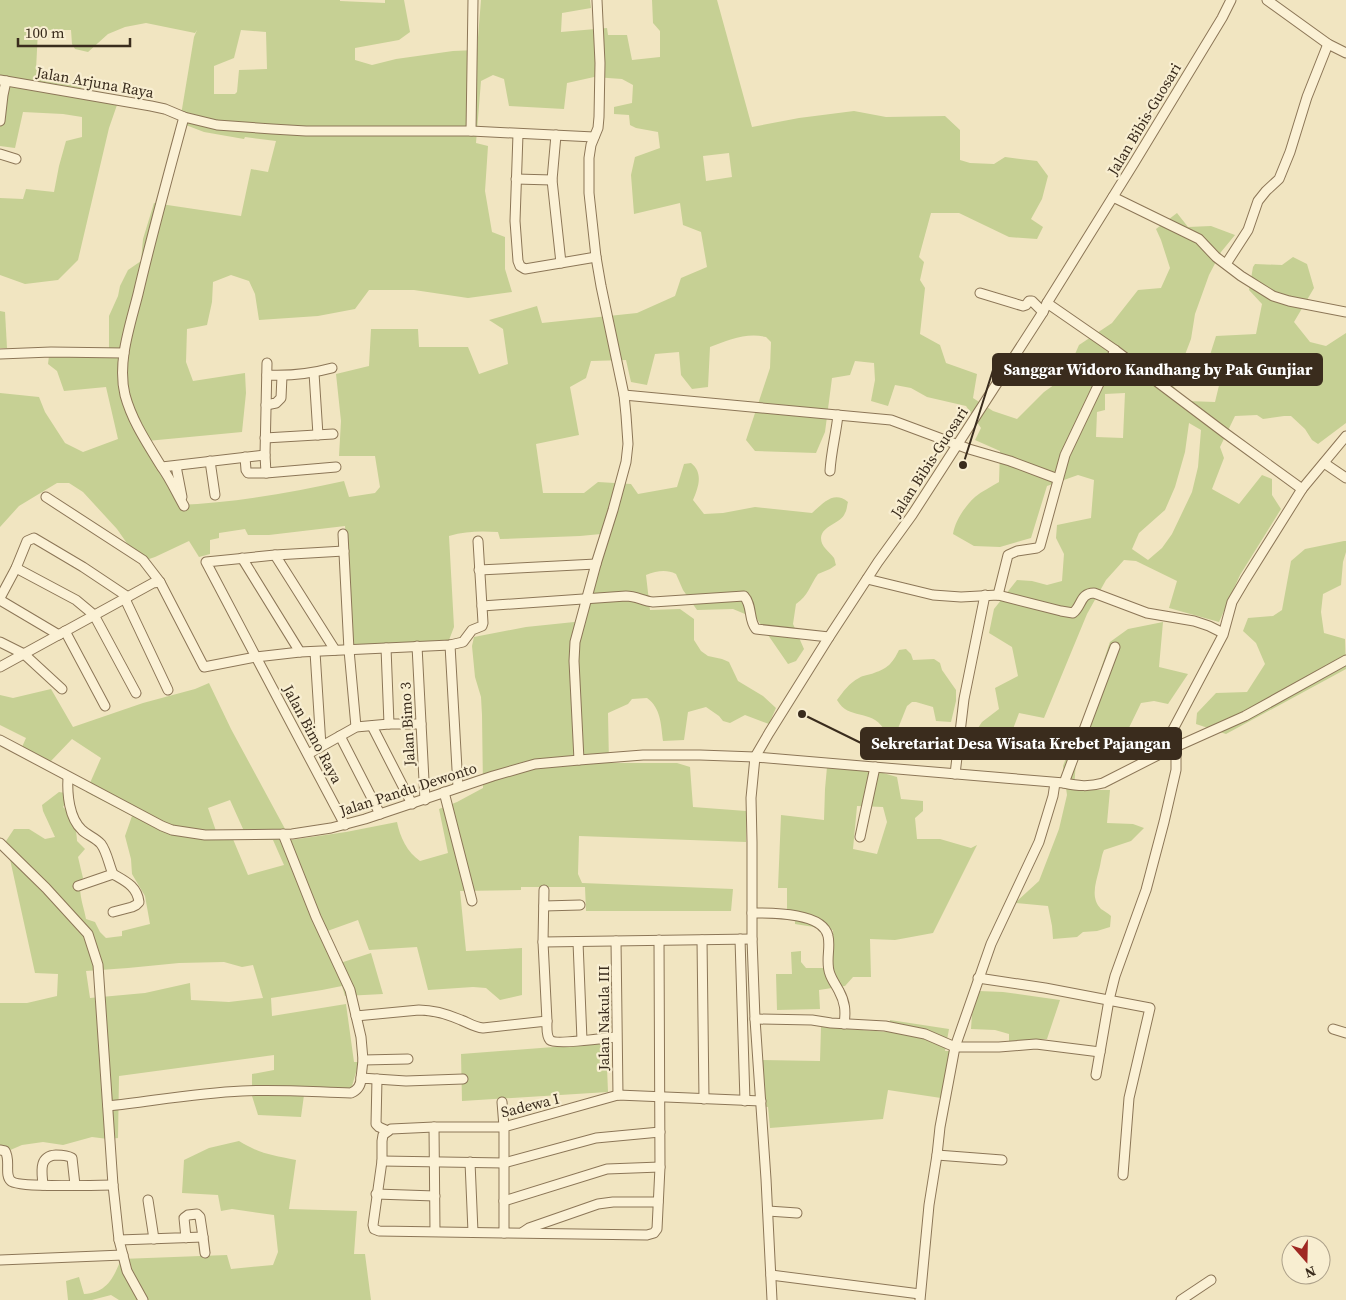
<svg xmlns="http://www.w3.org/2000/svg" width="1346" height="1300" font-family="'Source Serif 4',serif">
  <rect width="100%" height="100%" fill="#f1e5c1"/>
  <g fill="#c6d094" fill-rule="evenodd">
    <path d="M0 0H340V1L385 3V0H404L410 32 399 40 355 48V60L372 65 396 59 453 51 477 50 481 0H590L591 8 562 13 561 32 607 28 608 35H627L632 60 660 57V31L653 23 652 0H717L752 127 799 118 854 111 886 117 945 116 960 130V160L970 163 994 164 1005 157 1037 161 1048 176 1042 199 1031 219 1043 227 1037 239 1009 237 959 213H931L919 257 924 262 920 280 925 288 920 334 940 345 946 363 977 374 973 398 993 411 1017 419 1044 392 1065 377 1079 345 1112 323 1138 290 1161 288 1170 268 1161 240 1156 229 1177 213 1188 227 1211 226 1235 235 1221 252 1209 275 1195 314 1191 339 1173 386 1187 401 1215 402 1223 369 1210 355 1216 336 1256 334 1262 304 1249 290 1253 267 1255 264 1282 265 1293 257 1307 264 1314 288 1294 322 1310 342 1326 346 1346 333V423L1318 444 1312 440 1305 429 1291 416H1284L1263 419 1257 415 1235 416 1220 447 1224 458 1212 489 1239 504 1262 475 1272 479V495L1281 509 1240 575 1219 622 1169 608 1177 581 1136 561 1124 560 1106 580 1087 614 1044 718 1019 713 1005 750 989 751 987 743 978 728 982 722 999 709 995 688 1018 676 1012 647 989 633 994 609 1017 580 1032 581 1047 585 1062 581 1064 554 1056 538 1057 525 1091 518 1094 480 1078 475 1047 486 1031 538 1000 547 974 546 953 534C955 521 965 506 975 497 982 491 991 487 999 482L1000 451 975 440 981 428 966 406 927 397 911 388 895 385 888 406 871 401 875 380 874 363 855 361 850 375 832 378 825 432 816 453 755 451 746 440 770 368 771 342 766 337C747 332 728 340 710 347L708 387 692 389 681 375 679 352 655 354 647 385 631 382 626 360 591 361 586 378 570 387 579 435 536 444 543 493H584L598 482 631 484 638 494 677 487 684 464 691 463C704 473 698 488 693 500L704 514 723 513 755 507 812 513C823 503 834 490 848 502 847 505 847 510 845 513 841 524 822 525 821 538 821 547 829 551 834 558 835 560 835 563 836 565L830 569 818 574C810 585 808 596 796 604L793 624 804 649 796 661 788 664 757 619 733 609 697 610 683 590 676 574C666 569 657 571 646 575L650 610 680 609 694 619V640L701 651 708 656 722 659 729 662 738 681 763 696 776 708 769 724 745 715 730 723 723 721 719 716 706 707 688 712 684 740 663 741C661 725 661 708 647 698L632 699 628 704 608 713 609 763H677L690 767 693 807 746 811V842L579 836 578 874 582 883 733 889 731 911H586L585 887H521V890L460 891 466 951 522 948V995L500 1000 486 988 473 987 428 990 417 947 369 950 358 920 319 934 334 965 371 953 383 994 345 996 342 986 322 990 271 998 272 1016 346 1004 354 1062H359L352 1086 351 1097 304 1095 301 1117 258 1115 252 1096V1074L274 1070V1055L119 1076 118 1138 108 1139 92 1137 63 1145 43 1142 22 1145 8 1151 0 1148V1003H27L57 996 58 974 35 973 6 841 14 829H29L45 839 55 837 43 811 42 805 59 792 71 794 63 807C72 814 77 830 77 841L85 849 78 857 83 878C76 888 84 907 86 919L95 922 100 932 106 938 122 936V931L150 924 145 896 132 874 131 859 125 836 132 816 86 792 101 758 72 739 50 762 22 747 26 738 0 725V695L13 698 51 689 73 727 143 703 195 689 209 683 231 729 291 840 346 832 397 822C400 837 407 852 420 861L448 853 439 809 457 802 483 788 482 715 481 697 475 677 472 646 474 637 526 627 584 621 608 536 601 534 580 536 500 539 498 532C481 531 466 531 449 536L454 627 449 640 352 645 345 526 269 535H248L245 529 219 533V538L210 540V554L199 557 189 541 155 557 140 562 117 529 83 492 69 483H57L19 506 0 527V393L39 397 45 412 65 443 83 452 118 439 106 387 64 391 57 371 48 364 49 356H109V316L118 296 120 286 128 270 141 261 143 239 154 203 241 216 251 169 268 172 276 141 245 137 244 139 204 132 178 122 182 109 194 37 197 30 195 33 146 23 125 27 108 34 88 52 75 49 72 44 71 30H38L36 70H53L60 82H83L79 97 117 105 109 128 78 260 58 280 25 284 0 275V198L23 199 26 189 54 192 59 166 66 141 82 137V117L63 114 23 112 15 148 0 146ZM241 30 266 32 267 69 239 70 237 92 235 94H214V66L234 58ZM493 75 504 79 509 106 564 109 567 83 594 77 622 79 633 85 632 103 614 107V114L629 115 630 125 636 128 658 132 660 148 635 157 631 175 634 214 680 203 683 225 701 232 707 267 681 278 675 296 637 313 542 323 537 306 489 320 503 329 508 364 479 374 468 347H419L418 329H371L369 366 336 374 341 421 339 456H375L380 487 375 493 349 497 344 481C289 493 233 503 178 505L161 474 145 449 147 441 242 432 246 393 245 373 193 381 186 362 187 329 207 325 212 302 213 282 231 275 249 281 255 294 259 320 318 316 355 309 369 290H414L468 298 512 292 505 269V237L492 232 485 191 488 146 476 143 481 81ZM729 153 732 177 706 181 703 156ZM1125 393 1123 438 1096 437 1097 412 1105 410V394ZM1189 423 1201 430 1198 467 1192 492 1172 534 1162 548 1148 560 1132 549 1139 533 1165 510 1175 487 1185 452ZM230 800 248 840H273L284 865 248 875 230 832 216 831 208 808ZM224 962 242 967 253 965 263 998 229 1002 191 1000 190 983 145 993 90 998 86 971 128 968 179 963Z"/>
    <polygon points="0,311 5,312 7,348 0,348"/>
    <polygon points="1344,541 1346,541 1346,552 1343,562 1341,585 1323,594 1321,612 1324,633 1345,639 1346,669 1226,734 1196,724 1197,713 1216,693 1247,692 1265,664 1256,643 1243,631 1248,618 1273,616 1282,610 1291,561 1305,549"/>
    <path d="M1163 622 1159 667 1188 674 1168 704 1154 701 1141 703 1125 736 1124 743 1119 754C1106 758 1094 753 1081 749L1076 760 1074 790H1110L1107 823 1133 824 1144 828 1131 841 1104 850C1101 857 1101 863 1099 870 1096 882 1090 898 1101 909 1104 911 1108 913 1111 916L1110 927 1097 931 1083 932 1077 937 1053 939 1052 926 1048 906 1015 903 1039 881 1059 829 1067 795 1063 766 1069 750 1082 724 1110 642 1128 629Z"/>
    <path d="M906 649 911 654 913 660 934 659 940 663 942 670 956 690V701L951 722 936 721 933 707 916 702H912L907 706 897 731 884 729C870 708 849 721 837 700 843 692 849 683 859 678 863 675 869 675 874 673 888 668 892 664 899 650Z"/>
    <path d="M827 767 883 773 897 777 901 799 923 801V811L915 818 917 839H940L971 848 977 845 933 933 895 940 870 939 871 977H853L845 986 819 990 820 1009 777 1010 776 974H792L791 952 801 951V962L806 968H832L833 930 795 924V912L787 909V888H778L781 815 824 820 825 789ZM857 806 883 807 887 822 877 854 853 849Z"/>
    <polygon points="979,991 1003,992 1060,1000 1047,1039 1009,1041 1009,1034 995,1030 971,1029 972,1014"/>
    <polygon points="890,1020 949,1029 945,1051 950,1051 941,1098 888,1090 883,1119 770,1128 768,1107 756,1106 754,1060 820,1061 821,1027 889,1032"/>
    <polygon points="606,1043 608,1092 462,1101 461,1054"/>
    <path d="M239 1141C260 1154 272 1155 296 1160L289 1209 357 1211 354 1254H365L371 1300H119L111 1295 92 1300H68L66 1281 79 1277 84 1294C107 1293 114 1277 121 1259L227 1255 231 1269 273 1265 278 1252 274 1215 232 1209 221 1211 218 1195 182 1193 184 1160 209 1148Z"/>
  </g>
  <g fill="none" stroke-linecap="round" stroke-linejoin="round">
    <defs>
      <g id="minor">
        <polyline points="1267,0 1328,44 1346,53"/>
        <polyline points="0,80 151,106 165,109 184,117 217,125 272,129 306,131 471,131 594,137"/>
        <path d="M184 117C168 176 152 234 138 294 130 326 117 362 125 395 132 421 147 443 161 466 170 478 176 492 184 506"/>
        <polyline points="0,121 3,95 6,81"/>
        <polyline points="471,131 473,0"/>
        <polyline points="518,134 515,221 518,261 520,266 525,269 596,257"/>
        <polyline points="556,135 552,180 561,263"/>
        <polyline points="0,154 16,159"/>
        <polyline points="516,179 552,180"/>
        <polyline points="1113,197 1199,239 1216,257 1241,276 1273,296 1289,301 1346,312"/>
        <polyline points="1226,264 1248,230 1258,201 1266,191 1279,179 1290,152 1307,97 1328,44"/>
        <polyline points="980,293 1023,306 1026,305 1029,301 1032,301 1043,312"/>
        <polyline points="1047,303 1115,350 1225,433 1302,489"/>
        <polyline points="0,354 51,352 124,353"/>
        <polyline points="267,363 265,455 266,473 336,467"/>
        <polyline points="314,373 318,435"/>
        <path d="M267 375C289 376 310 374 332 368"/>
        <polyline points="624,395 891,420 969,449 1010,461 1058,479"/>
        <polyline points="266,405 276,403 281,398 282,376"/>
        <polyline points="265,438 333,434"/>
        <polyline points="245,457 246,470 248,473 266,473"/>
        <polyline points="210,461 215,495"/>
        <polyline points="1324,463 1346,478"/>
        <polyline points="176,466 182,497"/>
        <polyline points="162,467 265,455"/>
        <path d="M830 471C831 452 836 434 838 415"/>
        <polyline points="46,497 143,560 160,582 204,667 256,657 300,652 450,645 463,642 472,630 482,626 483,623 478,541"/>
        <polyline points="343,534 349,650 356,727"/>
        <polyline points="275,555 206,562 256,657 345,825"/>
        <polyline points="242,558 300,652"/>
        <polyline points="16,568 76,600 94,615 136,693"/>
        <polyline points="479,570 596,564"/>
        <path d="M867 579 933 595 961 597 998 595 1061 611 1073 613C1082 606 1080 593 1094 593L1147 613 1194 621 1209 626 1223 633"/>
        <polyline points="998,595 1008,555 1017,551 1037,548 1040,546 1065,455 1115,350"/>
        <polyline points="0,598 16,568 27,541 34,538 83,567 128,597"/>
        <polyline points="125,599 168,690"/>
        <polyline points="0,600 59,635"/>
        <path d="M482 606 626 596C636 596 643 601 653 602L744 596C753 606 748 620 756 629L829 637"/>
        <polyline points="65,631 105,706"/>
        <polyline points="0,642 24,654 62,689"/>
        <polyline points="450,645 458,787"/>
        <polyline points="417,646 425,800"/>
        <polyline points="386,648 389,724"/>
        <polyline points="335,650 275,555 344,551"/>
        <polyline points="315,652 321,746"/>
        <polyline points="0,667 153,583 160,582"/>
        <polyline points="372,726 412,804"/>
        <polyline points="340,736 380,814"/>
        <path d="M0 740 162 826 172 830 205 835 292 834 331 828 365 819 493 776 535 764 579 760 643 755H700L755 757 1064 783C1078 786 1089 787 1103 783L1160 754 1245 716 1346 660"/>
        <polyline points="308,754 356,727 389,724 421,724"/>
        <polyline points="1160,754 1223,635 1232,602 1245,580 1302,489 1346,436"/>
        <polyline points="579,760 574,661 575,642 596,564 613,510 626,462 628,444 626,415 624,395 601,286 596,257 589,193 589,158 591,145 598,128 599,117 600,63 597,0"/>
        <polyline points="955,774 964,699 985,595"/>
        <path d="M68 777C67 794 69 818 82 830 87 835 96 838 101 844 107 852 109 865 113 874 125 881 137 886 139 902L136 905 132 907 113 912"/>
        <polyline points="1064,783 1115,647"/>
        <polyline points="444,792 472,901"/>
        <polyline points="283,834 316,917 350,990 361,1037 363,1060 361,1078"/>
        <polyline points="860,837 875,767"/>
        <polyline points="0,843 46,888 88,934 98,965 113,1185 119,1240 127,1271 143,1300"/>
        <polyline points="78,886 113,874"/>
        <polyline points="544,890 543,942 547,1021"/>
        <polyline points="544,906 580,905"/>
        <path d="M752 913C771 913 823 912 828 936 831 948 825 962 830 974 832 980 836 985 839 991 845 1002 846 1011 844 1024"/>
        <polyline points="740,939 745,1101"/>
        <polyline points="702,940 704,1099"/>
        <polyline points="616,941 618,1095"/>
        <polyline points="543,942 752,939"/>
        <polyline points="578,942 582,1040"/>
        <polyline points="978,978 1045,988 1150,1008 1129,1098 1123,1175"/>
        <path d="M356 1016 419 1010C434 1010 447 1014 461 1020 469 1023 474 1027 483 1028L547 1021C547 1026 546 1036 550 1040 555 1045 607 1038 616 1037"/>
        <polyline points="755,1019 812,1020 831,1023 885,1026 925,1034 955,1047 999,1047 1036,1044 1100,1052"/>
        <polyline points="1333,1029 1346,1033"/>
        <polyline points="363,1060 408,1059"/>
        <polyline points="1096,1075 1109,1000 1115,976 1146,890 1164,822 1176,770 1176,757 1171,749"/>
        <polyline points="377,1079 376,1124 379,1127 388,1131"/>
        <polyline points="502,1102 504,1127 504,1233 379,1231 374,1229 373,1225 382,1161 382,1141 383,1135 391,1129 434,1127 504,1127 618,1095 761,1101"/>
        <path d="M108 1106C153 1101 197 1093 242 1091 278 1089 315 1092 351 1093 358 1090 361 1085 361 1078L406 1081 463 1079"/>
        <polyline points="434,1127 435,1231"/>
        <path d="M0 1150 5 1151C11 1160 4 1175 11 1181 18 1188 98 1185 113 1185"/>
        <polyline points="937,1155 1002,1160"/>
        <polyline points="382,1161 504,1163 596,1138 660,1132"/>
        <polyline points="470,1162 473,1232"/>
        <path d="M43 1185C42 1173 38 1156 56 1155 61 1155 67 1155 72 1158L75 1185"/>
        <polyline points="376,1194 435,1196"/>
        <polyline points="148,1200 154,1239"/>
        <polyline points="504,1201 607,1169 660,1167"/>
        <polyline points="768,1211 797,1213"/>
        <polyline points="523,1232 529,1228 598,1204 613,1202 658,1202"/>
        <polyline points="504,1233 647,1235 654,1233 657,1229 660,1167 659,940"/>
        <polyline points="203,1237 205,1253"/>
        <polyline points="119,1240 203,1237 200,1217 197,1214 188,1215 184,1218 186,1238"/>
        <polyline points="0,1260 123,1255"/>
        <polyline points="771,1275 920,1294"/>
        <polyline points="772,1300 766,1179 755,1019 752,939 752,842 751,798 755,757 769,733 829,637 878,562 912,515 1043,312 1047,303 1134,163 1222,18 1231,0"/>
        <polyline points="920,1300 929,1205 937,1155 940,1127 955,1047 991,944 1039,842 1053,796 1055,783"/>
        <polyline points="1181,1300 1211,1280"/>
      </g>
    </defs>
    <use href="#minor" stroke="#8c7657" stroke-width="11"/>
    <use href="#minor" stroke="#fbf1d5" stroke-width="9"/>
  </g>
  <g text-anchor="middle" dominant-baseline="central" stroke-width="4.5" stroke-linejoin="round" paint-order="stroke">
    <g font-size="15" fill="#3a2c1d" stroke="#f8eed1">
      <text transform="translate(95 82) rotate(10)">Jalan Arjuna Raya</text>
      <text transform="translate(1144 119) rotate(-59)">Jalan Bibis-Guosari</text>
      <text transform="translate(929 462) rotate(-57)">Jalan Bibis-Guosari</text>
      <text transform="translate(407 724) rotate(-93)">Jalan Bimo 3</text>
      <text transform="translate(313 734) rotate(62)">Jalan Bimo Raya</text>
      <text transform="translate(408 789) rotate(-18)">Jalan Pandu Dewonto</text>
      <text transform="translate(603 1018) rotate(-90)">Jalan Nakula III</text>
      <text transform="translate(530 1105) rotate(-14)">Sadewa I</text>
    </g>
  </g>
  <path fill="none" stroke="#3a2c1d" stroke-width="2" d="M963 465L993 370M802 714L861 743"/>
  <g fill="#3a2c1d" stroke="#f8eed1" stroke-width="2">
    <circle cx="963" cy="465" r="5"/>
    <circle cx="802" cy="714" r="5"/>
  </g>
  <g fill="#3a2c1d" stroke="#3a2c1d" stroke-width="2">
    <rect x="993" y="354" width="329" height="31" rx="5"/>
    <rect x="861" y="728" width="320" height="31" rx="5"/>
  </g>
  <g font-size="16" text-anchor="middle" font-weight="bold" fill="#fff">
    <text x="1158" y="375">Sanggar Widoro Kandhang by Pak Gunjiar</text>
    <text x="1021" y="749">Sekretariat Desa Wisata Krebet Pajangan</text>
  </g>
  <g transform="translate(1306 1260) rotate(160)"><circle r="24" fill="#f8eed1" stroke="#aca089"/>
  <path d="M0-4L9 19L0 12L-9 19Z" fill="#9f2823"/>
  <text y="-8" font-size="14" font-weight="bold" text-anchor="middle" fill="#3a2c1d">N</text>
  </g>
  <path d="M18 38v8h112v-8" fill="none" stroke="#3a2c1d" stroke-width="2.5"/>
  <text x="25" y="38" font-size="15" fill="#3a2c1d" stroke="#f8eed1" stroke-width="4" paint-order="stroke">100 m</text>
</svg>
